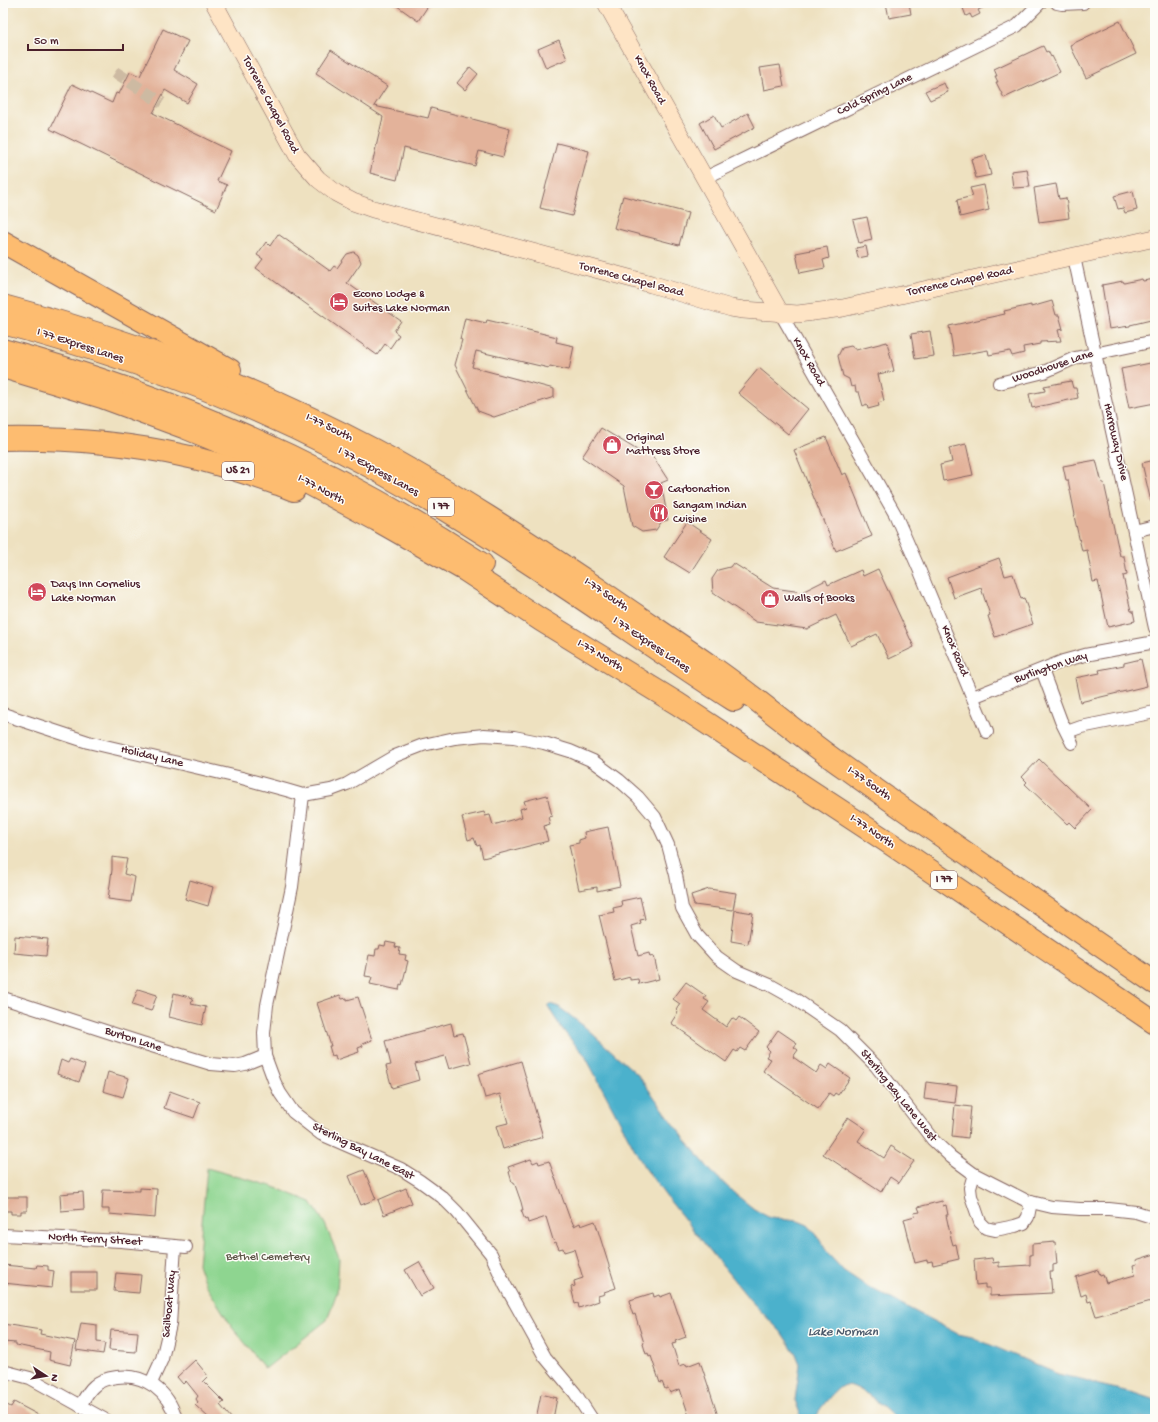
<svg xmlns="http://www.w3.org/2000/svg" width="1158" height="1422" font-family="'Gochi Hand',sans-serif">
  <rect width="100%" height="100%" fill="#fdfcf7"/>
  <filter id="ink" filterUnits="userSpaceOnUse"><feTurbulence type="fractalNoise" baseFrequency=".025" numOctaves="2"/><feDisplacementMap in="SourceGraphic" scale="8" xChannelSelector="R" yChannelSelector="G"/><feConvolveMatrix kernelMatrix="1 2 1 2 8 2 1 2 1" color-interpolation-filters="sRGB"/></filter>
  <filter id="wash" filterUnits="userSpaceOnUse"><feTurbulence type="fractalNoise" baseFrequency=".012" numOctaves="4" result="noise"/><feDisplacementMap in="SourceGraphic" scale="16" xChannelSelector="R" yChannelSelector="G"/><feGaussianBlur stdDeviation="0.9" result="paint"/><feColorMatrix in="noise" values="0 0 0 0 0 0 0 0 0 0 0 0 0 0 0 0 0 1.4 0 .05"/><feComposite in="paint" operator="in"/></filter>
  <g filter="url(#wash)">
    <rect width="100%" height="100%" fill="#eee1c0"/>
    <polygon fill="#8ed590" stroke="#6c7a5e" points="207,1168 271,1186 311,1202 325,1224 339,1258 337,1292 327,1320 265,1369 231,1325 205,1284 198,1264"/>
    <path fill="#4cb1cc" stroke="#4b687c" d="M550 1004 559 1007 585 1027 638 1075 688 1143 711 1171 734 1193 754 1209 770 1218 798 1221 808 1225 816 1234 829 1255 844 1271 865 1285 958 1334 972 1337 1058 1374 1085 1380 1099 1385 1134 1393 1155 1400V1419H896C889 1410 857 1383 845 1385 835 1387 820 1410 813 1419H802L795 1400 800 1364 796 1354 781 1332 750 1300 665 1195 643 1165 584 1054C570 1040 558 1025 548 1006Z"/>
    <g id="blocks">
      <g fill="#e3b29a">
        <polygon points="393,3 430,3 418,21"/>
        <polygon points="886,3 909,3 911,14 889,18"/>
        <polygon points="961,3 993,3 978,10 980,14 972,18 970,14 966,16"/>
        <polygon points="1120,21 1136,54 1086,78 1070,45"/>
        <polygon points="163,29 188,41 174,70 198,84 187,103 165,90 153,113 231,151 217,181 227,185 216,210 50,129 72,84 112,103 116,93 119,94 130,72 140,76"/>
        <polygon points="559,40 567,59 546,68 538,49"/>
        <polygon points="1043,46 1046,52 1048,51 1051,57 1052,56 1060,72 1004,98 996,82 998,82 995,76 997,76 994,69"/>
        <polygon points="331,50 387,86 374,106 428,118 431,108 510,129 503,157 479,151 475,166 404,148 397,180 370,173 383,117 316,73"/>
        <polygon points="780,65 784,86 764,90 760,68"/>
        <polygon points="470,67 478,74 465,90 457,83"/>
        <polygon points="944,83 948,92 930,100 925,91"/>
        <polygon points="748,113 755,127 714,149 700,123 714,115 721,128"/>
        <polygon points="557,143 589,151 572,216 540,208"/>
        <polygon points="986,155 991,175 976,178 971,159"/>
        <polygon points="1027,169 1030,187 1013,188 1011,171"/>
        <polygon points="1056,184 1059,199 1066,198 1069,218 1039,222 1034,188"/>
        <polygon points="984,185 989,210 960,217 957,200 973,196 970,188"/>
        <polygon points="1133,191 1137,210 1125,213 1123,208 1118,209 1114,196"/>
        <polygon points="623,196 688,213 679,245 614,228"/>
        <polygon points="867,217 872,240 859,243 853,220"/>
        <polygon points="278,234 330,271 334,266 337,268 347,254 354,252 358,255 361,262 360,264 347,283 401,321 394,331 399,335 390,348 385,344 377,355 256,268 263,259 257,255 266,242 270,246"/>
        <polygon points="866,246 868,256 858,258 856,248"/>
        <polygon points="827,247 829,258 823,260 825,268 800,273 796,253"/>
        <polygon points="1142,279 1143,281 1155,279 1155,319 1130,325 1130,326 1109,329 1102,285 1123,281 1124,283"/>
        <polygon points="1052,301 1056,315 1059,315 1063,329 1058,330 1061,341 1040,342 1040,344 1023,347 1024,353 1012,356 1010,351 989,355 988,350 954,356 949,326 1005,314 1004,311 1031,305 1031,307"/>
        <polygon points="465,318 486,323 487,320 557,337 556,342 574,346 569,370 550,366 549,368 476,351 472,367 554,389 554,397 494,417 478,411 455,365 462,340 460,339"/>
        <polygon points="930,331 934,356 915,359 911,334"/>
        <polygon points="887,342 894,371 878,374 884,401 878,403 879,406 868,409 867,404 863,406 859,392 856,392 855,386 851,387 849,379 843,376 838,356 842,348 851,346 856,350"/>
        <polygon points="1155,362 1155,403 1129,408 1121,369"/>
        <polygon points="759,368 808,409 788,434 738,393"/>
        <polygon points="1071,381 1073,388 1076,388 1078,398 1032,408 1029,394 1045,391 1044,386"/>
        <polygon points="601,428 642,453 648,449 668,480 661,483 668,520 662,521 656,530 642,532 632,526 624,486 582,457"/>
        <polygon points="826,437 842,475 846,473 872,536 836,551 794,450"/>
        <polygon points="966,444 973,475 943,481 940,465 952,462 949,448"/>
        <polygon points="1096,460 1102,483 1104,483 1120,556 1124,556 1127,575 1123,576 1131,611 1133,611 1135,621 1108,627 1098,581 1093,582 1087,550 1082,551 1074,516 1075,515 1068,480 1066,480 1063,466"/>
        <polygon points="1155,460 1155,502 1151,502 1142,463"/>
        <polygon points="687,522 712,539 690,573 664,557"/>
        <polygon points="999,558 1005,576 1013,574 1021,599 1024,598 1033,624 995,637 988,616 990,615 981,588 954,598 947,577"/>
        <polygon points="733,563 773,588 802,592 826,580 828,585 861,570 863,576 878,569 914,647 889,659 877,634 851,646 836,615 807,629 756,622 713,593 712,579 718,570 730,567"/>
        <polygon points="1141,659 1147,686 1080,702 1075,678 1100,673 1099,670 1124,665 1124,663"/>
        <polygon points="1039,759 1092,810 1075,828 1069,822 1067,824 1025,784 1027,782 1022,777"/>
        <polygon points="547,795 552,816 548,817 550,824 544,826 548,841 483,858 480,845 477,846 474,838 468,840 462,817 484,812 485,816 490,815 493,825 522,817 520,809 526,807 524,801"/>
        <polygon points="608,827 620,886 597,891 597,887 579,890 569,845 579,843 579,840 585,838 584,832"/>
        <polygon points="112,857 127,859 124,874 135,877 131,902 108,899 112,870"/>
        <polygon points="190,880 213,887 208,906 185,899"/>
        <polygon points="709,889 736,893 733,910 694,905 691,895"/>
        <polygon points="640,897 645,919 640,920 641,923 631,926 638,956 649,953 650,957 654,956 659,979 639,984 638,979 630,980 630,977 615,981 599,915 614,912 613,908 622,906 621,901"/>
        <polygon points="735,910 753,913 748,944 731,941"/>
        <polygon points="15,936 48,939 46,956 14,953"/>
        <polygon points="386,942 396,944 395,947 400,948 399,954 406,955 405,960 408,961 402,985 400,984 399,990 370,984 372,977 365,976 369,955 375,956 376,949 379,949 380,945 385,946"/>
        <polygon points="686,982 706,996 704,999 709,1002 703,1010 726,1027 732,1018 736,1021 739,1017 759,1032 745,1051 740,1048 737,1052 734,1050 726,1062 671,1023 678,1012 676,1010 680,1004 673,999"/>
        <polygon points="138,989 157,995 151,1011 132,1005"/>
        <polygon points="174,993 193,998 191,1004 206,1007 202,1025 169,1017"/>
        <polygon points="340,995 342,999 347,998 347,1000 358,997 372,1040 362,1044 363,1046 358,1048 359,1052 336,1060 335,1055 332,1056 329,1046 331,1046 317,1003"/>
        <polygon points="451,1023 454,1035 463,1033 471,1063 449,1069 445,1056 415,1064 419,1080 392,1088 386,1066 391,1065 385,1041"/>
        <polygon points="778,1030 797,1043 794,1047 798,1050 793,1057 816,1073 821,1065 827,1069 830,1064 850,1078 838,1095 835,1093 833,1096 829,1093 818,1109 763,1071 771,1059 766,1057 770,1051 766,1047"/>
        <polygon points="70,1059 85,1065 79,1082 57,1074 61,1060 68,1063"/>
        <polygon points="521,1061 543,1137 503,1149 496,1126 508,1123 500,1094 485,1098 478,1074"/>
        <polygon points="108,1072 129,1078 123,1097 103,1091"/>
        <polygon points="926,1082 957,1086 955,1103 924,1099"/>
        <polygon points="170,1091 200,1102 194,1118 164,1108"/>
        <polygon points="955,1105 971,1107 968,1138 952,1136"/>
        <polygon points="848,1117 866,1129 858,1141 884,1158 891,1146 914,1161 899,1183 890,1177 881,1192 823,1154"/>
        <polygon points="531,1159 533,1163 538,1161 539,1164 549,1161 570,1219 571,1219 574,1226 580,1223 581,1226 595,1221 616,1288 604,1292 605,1294 598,1296 599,1301 579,1308 578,1303 575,1304 571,1287 575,1286 574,1281 583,1278 574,1249 564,1252 563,1248 559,1249 556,1242 554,1243 546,1217 528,1223 527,1219 525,1220 521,1210 523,1210 521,1202 514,1182 512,1182 509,1172 510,1172 508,1167"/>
        <polygon points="364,1170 376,1199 361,1205 349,1176"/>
        <polygon points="140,1188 157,1189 155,1218 109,1214 109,1209 102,1209 103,1190 140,1191"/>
        <polygon points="406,1188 412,1203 384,1215 378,1200"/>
        <polygon points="83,1192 84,1209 61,1211 60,1194"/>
        <polygon points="6,1197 27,1197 27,1211 21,1211 21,1214 11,1214 11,1211 5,1211"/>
        <polygon points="942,1201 943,1206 946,1205 948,1215 946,1215 951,1238 953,1245 956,1244 959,1259 933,1265 932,1261 927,1262 927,1260 915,1263 904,1219 915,1216 914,1213 920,1212 918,1207"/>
        <polygon points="1055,1242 1057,1264 1053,1265 1053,1272 1050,1272 1052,1293 990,1296 990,1288 985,1288 985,1284 976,1285 974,1260 992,1258 993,1263 999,1262 999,1267 1030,1265 1030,1255 1032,1255 1032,1244"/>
        <polygon points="1155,1254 1155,1300 1096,1316 1091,1301 1088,1302 1086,1294 1081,1296 1076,1277 1098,1270 1100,1275 1103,1274 1106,1283 1135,1275 1133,1265 1137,1264 1136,1260"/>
        <polygon points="419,1262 434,1288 420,1296 405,1270"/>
        <polygon points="3,1265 36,1268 37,1265 48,1266 48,1270 54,1271 52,1288 3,1283"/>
        <rect x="71" y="1272" width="26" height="18"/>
        <polygon points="116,1273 141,1275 139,1293 114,1291"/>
        <polygon points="653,1293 654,1297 659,1295 660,1297 671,1293 686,1337 675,1341 676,1343 672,1344 679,1366 686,1364 687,1366 700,1361 719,1419 690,1419 680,1389 670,1393 668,1388 665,1389 662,1382 660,1383 651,1356 649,1357 648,1353 646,1354 643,1344 644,1343 635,1314 633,1315 630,1306 631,1305 630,1300"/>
        <polygon points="81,1323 97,1325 97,1342 105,1343 103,1354 76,1350"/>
        <polygon points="3,1324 41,1330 40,1334 75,1341 70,1365 49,1360 50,1352 16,1345 16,1343 3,1342"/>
        <polygon points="111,1330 138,1332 136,1352 109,1350"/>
        <polygon points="195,1360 208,1376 203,1381 224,1402 220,1405 232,1419 210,1419 195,1405 198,1402 196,1399 198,1396 186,1381 183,1384 177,1377"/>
        <polygon points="541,1394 557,1398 553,1419 536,1419"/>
        <polygon points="14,1402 46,1419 3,1419 3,1403 11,1407"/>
      </g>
    </g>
  </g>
  <g filter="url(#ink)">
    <use href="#blocks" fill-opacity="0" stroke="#83635f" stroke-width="1"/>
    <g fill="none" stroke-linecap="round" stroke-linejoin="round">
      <polyline stroke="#cdbaa2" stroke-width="12" stroke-dasharray="12 6" stroke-linecap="butt" points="115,72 162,103"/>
      <defs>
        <g id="street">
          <polyline points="1057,3 1062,4 1083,3"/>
          <polyline points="705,178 1017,26 1040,3"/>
          <polyline points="1074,257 1155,628"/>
          <polyline points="781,314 895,514 919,569 987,732"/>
          <polyline points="999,383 1044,372 1075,358 1155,341"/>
          <polyline points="1134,531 1155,526"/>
          <polyline points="1042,670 1061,721 1072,743"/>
          <polyline points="973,697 1063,661 1085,655 1155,642"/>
          <polyline points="3,714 88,742 242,778 286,790 303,795"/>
          <polyline points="1067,732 1081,727 1155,712"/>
          <polyline points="303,795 331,790 347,784 395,756 423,745 455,738 484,735 514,737 544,743 570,751 593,761 619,780 638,797 655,817 668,845 676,875 682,908 697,935 717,957 737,971 770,985 795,999 840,1030 876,1066 933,1140 951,1157 974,1174 1027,1201 1052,1207 1080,1209 1109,1209 1136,1212 1155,1218"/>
          <polyline points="303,795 292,887 267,1005 264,1033 265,1056 275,1083 280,1093 293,1112 321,1134 401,1169 420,1181 442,1197 457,1212 491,1254 505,1285 545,1357 575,1393 592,1419"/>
          <polyline points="3,998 142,1043 211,1064 235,1066 245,1064 265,1056"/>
          <polyline points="974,1174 970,1188 971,1196 980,1222 986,1228 995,1230 1015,1226 1024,1223 1028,1217 1031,1202"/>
          <polyline points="3,1235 121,1241 186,1247"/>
          <polyline points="3,1371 30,1378 104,1419"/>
          <polyline points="151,1383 162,1359 170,1325 175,1246"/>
          <path d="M80 1406C84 1399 88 1391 94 1386 100 1380 109 1378 117 1377 145 1373 169 1392 176 1419"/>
        </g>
        <g id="secondary">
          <polyline points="214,3 297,155 318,179 336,193 353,202 373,209 651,284 731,308 743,310 798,314 843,308 1155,238"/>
          <polyline points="606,3 781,314"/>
        </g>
        <g id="highway">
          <polyline points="3,242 230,370"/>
          <path d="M3 306C132 340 256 388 374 450 451 491 525 540 598 589 635 615 672 639 709 665 756 697 798 735 844 767 947 841 1051 912 1155 983"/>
          <path d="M3 323C144 360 285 415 410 489 463 520 514 552 565 587 621 624 677 664 734 700"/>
          <path d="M3 350C173 396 335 468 482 564"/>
          <polyline points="3,367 102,397 186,428 227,445 308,483 377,520 465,570 541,620 678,704 891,844 1155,1023"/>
          <path d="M3 439C64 438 126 443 185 456 219 463 252 475 284 486L294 490"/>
        </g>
      </defs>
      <use href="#street" stroke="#83635f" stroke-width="14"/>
      <use href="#secondary" stroke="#83635f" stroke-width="18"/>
      <use href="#highway" stroke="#83635f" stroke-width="24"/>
      <use href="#street" stroke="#fff" stroke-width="12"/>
      <use href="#secondary" stroke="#fee4c5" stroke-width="17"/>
      <use href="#highway" stroke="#fdbc6f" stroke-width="22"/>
    </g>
  </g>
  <defs>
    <symbol id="hotel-disc" viewBox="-11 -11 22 22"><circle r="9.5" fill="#d1495b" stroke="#fdfcf7"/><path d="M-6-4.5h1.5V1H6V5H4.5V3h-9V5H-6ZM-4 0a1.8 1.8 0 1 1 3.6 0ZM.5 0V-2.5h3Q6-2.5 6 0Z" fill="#fff"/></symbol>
    <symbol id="shop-disc" viewBox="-11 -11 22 22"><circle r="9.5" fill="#d1495b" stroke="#fdfcf7"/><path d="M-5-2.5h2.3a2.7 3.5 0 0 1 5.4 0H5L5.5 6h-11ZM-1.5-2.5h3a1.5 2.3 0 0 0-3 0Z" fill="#fff"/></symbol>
    <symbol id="bar-disc" viewBox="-11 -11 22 22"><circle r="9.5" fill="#d1495b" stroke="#fdfcf7"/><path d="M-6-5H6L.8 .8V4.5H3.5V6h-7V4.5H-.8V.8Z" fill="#fff"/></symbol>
    <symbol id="restaurant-disc" viewBox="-11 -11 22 22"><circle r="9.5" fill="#d1495b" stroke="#fdfcf7"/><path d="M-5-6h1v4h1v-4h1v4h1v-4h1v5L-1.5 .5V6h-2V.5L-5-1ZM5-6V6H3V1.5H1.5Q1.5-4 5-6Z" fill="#fff"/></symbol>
  </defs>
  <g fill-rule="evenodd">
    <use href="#hotel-disc" x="328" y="291" width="22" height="22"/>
    <use href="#shop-disc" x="601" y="434" width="22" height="22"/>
    <use href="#bar-disc" x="643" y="479" width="22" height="22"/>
    <use href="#restaurant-disc" x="648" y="502" width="22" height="22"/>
    <use href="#hotel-disc" x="26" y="581" width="22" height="22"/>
    <use href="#shop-disc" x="759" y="588" width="22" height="22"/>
  </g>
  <g text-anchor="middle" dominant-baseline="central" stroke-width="3" stroke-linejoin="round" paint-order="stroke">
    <g fill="#fdfcf7" stroke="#806168" stroke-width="1">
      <rect x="222" y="462" width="32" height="18" rx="3"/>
      <rect x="428" y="498" width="26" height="18" rx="3"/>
      <rect x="931" y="871" width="26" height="18" rx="3"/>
    </g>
    <g font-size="11" font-weight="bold" fill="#4a1f2b">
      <text x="238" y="471">US 21</text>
      <text x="441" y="507">I 77</text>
      <text x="944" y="880">I 77</text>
    </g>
    <g font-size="12" fill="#4a1f2b" stroke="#fdfcf7">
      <text transform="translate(649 80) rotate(61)">Knox Road</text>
      <text transform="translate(875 95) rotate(-26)">Cold Spring Lane</text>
      <text transform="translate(270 105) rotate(62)">Torrence Chapel Road</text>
      <text transform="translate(631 280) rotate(15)">Torrence Chapel Road</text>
      <text transform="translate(960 282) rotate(-12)">Torrence Chapel Road</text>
      <text transform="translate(80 346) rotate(18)">I 77 Express Lanes</text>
      <text transform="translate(808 362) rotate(60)">Knox Road</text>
      <text transform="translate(1053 367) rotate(-18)">Woodhouse Lane</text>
      <text transform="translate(329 428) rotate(26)">I-77 South</text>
      <text transform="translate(1115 442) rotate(77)">Harroway Drive</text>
      <text transform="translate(378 472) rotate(29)">I 77 Express Lanes</text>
      <text transform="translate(321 490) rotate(28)">I-77 North</text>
      <text transform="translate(606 595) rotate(34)">I-77 South</text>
      <text transform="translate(651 645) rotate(34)">I 77 Express Lanes</text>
      <text transform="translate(954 651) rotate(67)">Knox Road</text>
      <text transform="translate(600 656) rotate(31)">I-77 North</text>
      <text transform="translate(1051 668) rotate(-19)">Burlington Way</text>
      <text transform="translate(152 757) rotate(13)">Holiday Lane</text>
      <text transform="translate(869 784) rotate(35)">I-77 South</text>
      <text transform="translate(872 832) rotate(34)">I-77 North</text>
      <text transform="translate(133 1040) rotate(18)">Burton Lane</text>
      <text transform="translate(898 1096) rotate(51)">Sterling Bay Lane West</text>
      <text transform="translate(363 1152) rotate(27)">Sterling Bay Lane East</text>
      <text transform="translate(95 1240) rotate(3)">North Ferry Street</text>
      <text transform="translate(170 1304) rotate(-85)">Sailboat Way</text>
    </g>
    <g font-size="12" fill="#4a1f2b" stroke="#fdfcf7" text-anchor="start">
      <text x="353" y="295">Econo Lodge &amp;<tspan x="353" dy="14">Suites Lake Norman</tspan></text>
      <text x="626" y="438">Original<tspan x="626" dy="14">Mattress Store</tspan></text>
      <text x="668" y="490">Carbonation</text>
      <text x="673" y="506">Sangam Indian<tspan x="673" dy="14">Cuisine</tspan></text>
      <text x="51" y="585">Days Inn Cornelius<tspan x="51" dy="14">Lake Norman</tspan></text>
      <text x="784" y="599">Walls of Books</text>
    </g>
    <g font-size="12" fill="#5e5649" stroke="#fdfcf7">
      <text x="268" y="1258">Bethel Cemetery</text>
    </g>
    <g font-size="13" font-style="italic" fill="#4b596b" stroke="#fdfcf7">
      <text x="843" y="1332">Lake Norman</text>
    </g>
  </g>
  <rect width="1158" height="1422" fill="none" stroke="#fdfcf7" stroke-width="16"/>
  <g transform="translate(46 1376) rotate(102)" stroke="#fdfcf7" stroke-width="3" paint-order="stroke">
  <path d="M0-3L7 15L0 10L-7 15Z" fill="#4a1f2b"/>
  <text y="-6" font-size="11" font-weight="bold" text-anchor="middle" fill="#4a1f2b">N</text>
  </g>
  <path d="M28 44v6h95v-6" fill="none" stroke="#4a1f2b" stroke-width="2"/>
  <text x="34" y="44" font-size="12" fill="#4a1f2b" stroke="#fdfcf7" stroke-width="3" paint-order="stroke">50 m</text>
</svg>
